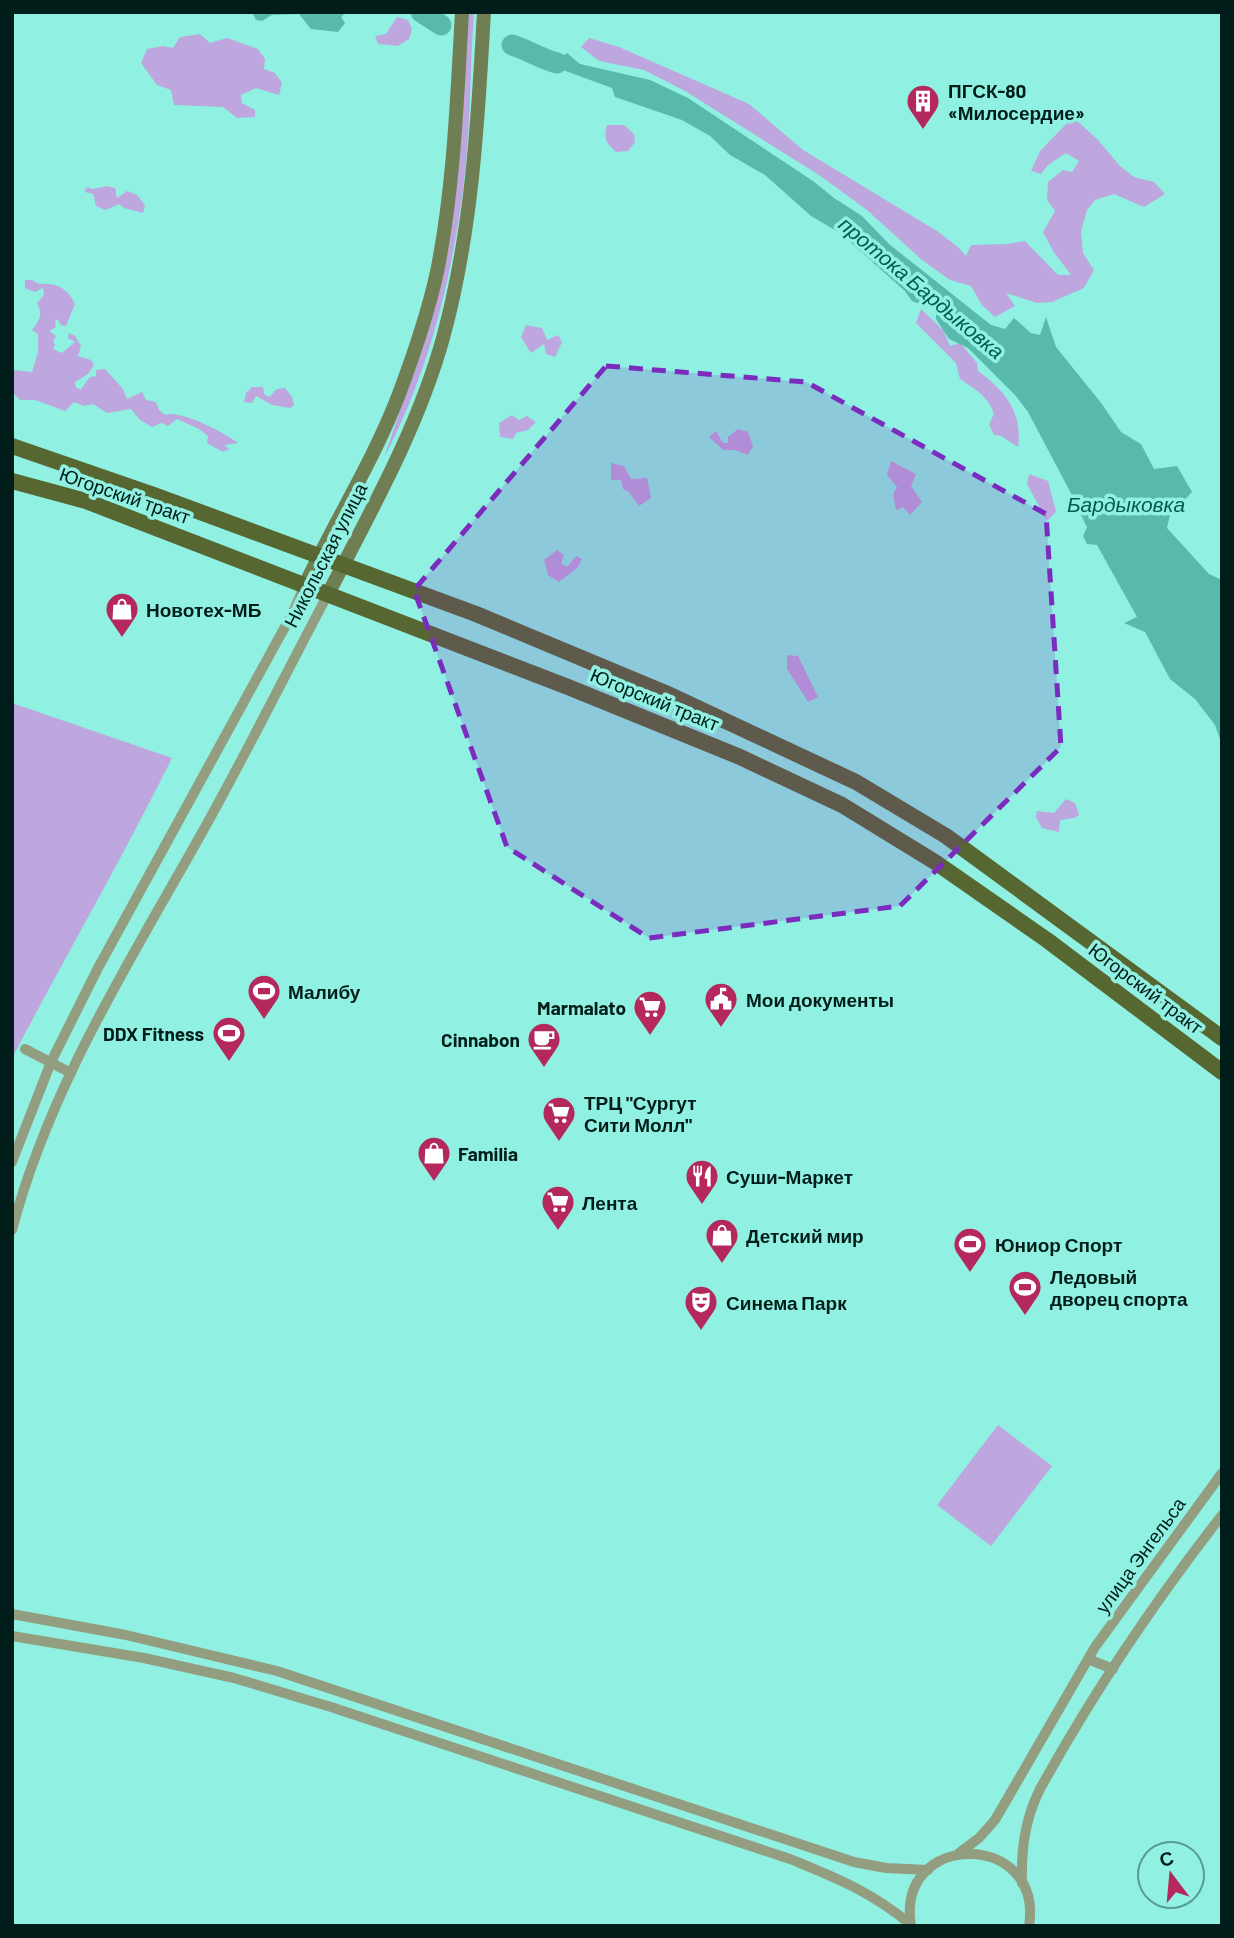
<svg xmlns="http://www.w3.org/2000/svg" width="1234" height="1938" font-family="Barlow,sans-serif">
  <rect width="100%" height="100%" fill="#90f1e2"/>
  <g fill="#bea6df">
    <path d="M468 12H474C470 65 471 119 465 172 454 271 430 370 384 458L431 319Z"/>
    <polygon points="397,17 408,20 412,29 409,39 398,46 378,44 375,36 386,34"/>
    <polygon points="200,34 210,43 227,38 258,49 265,59 264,69 275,73 282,83 279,95 256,88 241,95 242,103 255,110 255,117 237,118 223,107 174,105 171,90 157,85 141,63 147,49 163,46 173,48 180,37"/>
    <polygon points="589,38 619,47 749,104 803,150 937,231 958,247 966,256 971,245 1007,244 1025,241 1058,275 1071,275 1053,251 1043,232 1055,211 1047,200 1048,182 1063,170 1072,172 1079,161 1066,153 1048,165 1041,174 1031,171 1040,151 1073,117 1098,140 1119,165 1134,177 1154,182 1165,194 1144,207 1114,194 1095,200 1087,210 1081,231 1083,253 1094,270 1084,288 1052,302 1037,303 1006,293 1015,306 995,317 982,305 971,286 950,280 922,260 867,210 819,175 685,91 644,70 599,61 581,47"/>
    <path d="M607 125H624L634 134 635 142 628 151 616 152C606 143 603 139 607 125Z"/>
    <polygon points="107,186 115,188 117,198 127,191 137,195 145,205 143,213 124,208 119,204 106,210 96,206 93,194 85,192 86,187 93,189"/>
    <path d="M25 280H32L39 284C56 282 68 288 75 304L66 326 61 325 58 320 55 319 56 327 49 331 56 336 53 341 55 345 53 349 62 353 75 342 68 338 69 333 75 336 81 346 78 356 91 360 94 365 88 374 75 382 76 388 81 389 90 377 96 376V370L105 369 123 389 127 399 142 392 146 400 156 402 159 410 165 415C180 409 225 433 238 443L224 445 229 449 223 452 207 443 208 436 199 429 177 419 168 426 161 423 152 427 140 420 131 409 107 413 93 404 84 406 74 402 65 411 35 400H20L12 392V370L32 372 38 352V334L32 330C40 320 43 314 37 303L44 295 43 288 35 292 25 288Z"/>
    <path d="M921 309 943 330 950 346 960 343 977 363 978 371C1005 391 1023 412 1018 447L1001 436 994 435 989 424 994 414C988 396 975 389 960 379L956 363 916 323Z"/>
    <polygon points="526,325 542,328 547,340 558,335 562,342 555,357 546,354 544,344 531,353 521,337"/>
    <polygon points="252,387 263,387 264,394 269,397 277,389 285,388 292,397 294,405 290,408 272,405 256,396 252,403 244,402 246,393"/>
    <polygon points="512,415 519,420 527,416 536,422 528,430 516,433 513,439 500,437 499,423"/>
    <polygon points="738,429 748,432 753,446 748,455 735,450 723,450 709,437 716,431 723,443 728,443 728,437"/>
    <polygon points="891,461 916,474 911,486 922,502 910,515 903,507 896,510 893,494 897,487 887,475"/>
    <polygon points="611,463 624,466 631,479 647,478 651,498 639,506 629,492 623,489 621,480 611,480"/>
    <polygon points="1029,474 1048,481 1056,512 1047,521 1027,484"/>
    <polygon points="557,550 564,555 561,563 567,567 576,556 582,559 578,567 559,582 548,575 544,560"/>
    <polygon points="787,655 798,656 818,697 808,702 787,669"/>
    <path d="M12 703 172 758C122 859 65 957 12 1058Z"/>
    <polygon points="1066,799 1075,803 1079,815 1074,818 1060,820 1059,832 1042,828 1036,817 1037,811 1054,813"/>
    <polygon points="998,1425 1052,1466 991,1546 937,1505"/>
  </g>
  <g fill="#58baac">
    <polygon points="252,12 346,12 341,17 345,23 338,32 311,29 299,14 272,15 262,21 256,20"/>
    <path d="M532 51 556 61 567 53 580 64 650 80 688 98 813 181 834 198 862 216 889 244 991 325 1005 329 1014 318 1031 333 1040 335 1046 317 1056 347 1102 404 1121 432 1141 444 1154 469 1177 466 1192 492 1170 515 1167 528 1209 574 1222 580V745L1215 725 1195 699 1170 679 1145 632 1124 623 1137 617 1097 545 1087 544 1083 536 1087 527C1082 516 1077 510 1074 499L1028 412 1015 395 968 348 949 339 936 319V310L912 301 905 291 840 233 811 216 765 175 730 155 710 136 682 120 615 97 612 88 541 62Z"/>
  </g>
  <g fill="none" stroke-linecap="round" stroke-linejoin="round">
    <g stroke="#58baac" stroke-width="21">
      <polyline points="421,12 441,25"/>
      <path d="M512 45C528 50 541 59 557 63"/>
    </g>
    <g stroke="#939d80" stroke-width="10">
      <polyline points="25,1049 71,1073"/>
      <polyline points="12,1162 51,1062 98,968 292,614 305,585"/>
      <path d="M12 1230C49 1089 128 964 199 838 244 758 285 675 328 594"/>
      <polyline points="12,1614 126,1635 277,1671 854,1862 886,1868 928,1870"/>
      <path d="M12 1636 144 1658 234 1678 331 1707 790 1859C836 1878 870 1891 910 1924"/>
      <polyline points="1088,1659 1113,1669"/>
      <polyline points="959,1853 979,1838 995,1820 1095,1647 1222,1473"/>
      <path d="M1022 1883C1021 1849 1025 1819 1040 1789 1093 1693 1155 1601 1222 1515"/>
      <path d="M911 1926C895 1830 1044 1830 1029 1926"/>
    </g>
    <g stroke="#707e53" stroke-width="14">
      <path d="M305 585C335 521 374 460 399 394 414 354 428 313 437 272 454 187 457 99 462 12"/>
      <path d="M328 594C371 511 418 428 443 338 472 232 478 121 484 12"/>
    </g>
    <g stroke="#576731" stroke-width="16">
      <polyline points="12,446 154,495 476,614 670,695 856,782 946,836 1222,1038"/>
      <polyline points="12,481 86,501 568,687 740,757 842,805 935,862 1047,940 1222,1072"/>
    </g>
  </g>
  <path fill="#7b2cbf" fill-opacity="0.2" stroke="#7b2cbf" stroke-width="5" stroke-dasharray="14 9" stroke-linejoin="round" d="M606 366 806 382 1046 514 1061 747 900 906 649 938 507 847 414 590Z"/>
  <defs>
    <symbol id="building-pin" viewBox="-11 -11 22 30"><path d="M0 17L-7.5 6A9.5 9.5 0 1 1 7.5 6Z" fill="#b5285e" stroke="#90f1e2"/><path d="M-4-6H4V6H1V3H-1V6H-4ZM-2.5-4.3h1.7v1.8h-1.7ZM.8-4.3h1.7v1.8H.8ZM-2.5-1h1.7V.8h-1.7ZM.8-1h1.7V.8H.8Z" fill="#fff"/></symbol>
    <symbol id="shop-pin" viewBox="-11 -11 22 30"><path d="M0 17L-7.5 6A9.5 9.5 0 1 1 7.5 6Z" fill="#b5285e" stroke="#90f1e2"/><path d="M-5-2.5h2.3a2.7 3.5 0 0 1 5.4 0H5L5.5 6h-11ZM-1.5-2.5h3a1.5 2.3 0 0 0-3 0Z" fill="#fff"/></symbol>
    <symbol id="stadium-pin" viewBox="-11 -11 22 30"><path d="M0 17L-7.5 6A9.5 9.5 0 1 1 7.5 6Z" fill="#b5285e" stroke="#90f1e2"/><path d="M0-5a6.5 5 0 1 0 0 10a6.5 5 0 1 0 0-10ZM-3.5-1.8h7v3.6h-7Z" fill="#fff"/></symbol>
    <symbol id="civic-pin" viewBox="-11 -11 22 30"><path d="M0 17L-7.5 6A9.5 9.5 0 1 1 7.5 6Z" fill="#b5285e" stroke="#90f1e2"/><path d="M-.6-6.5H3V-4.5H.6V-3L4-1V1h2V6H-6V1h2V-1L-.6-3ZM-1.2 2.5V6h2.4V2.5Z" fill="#fff"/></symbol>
    <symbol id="supermarket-pin" viewBox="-11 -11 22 30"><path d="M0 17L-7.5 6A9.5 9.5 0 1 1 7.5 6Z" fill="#b5285e" stroke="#90f1e2"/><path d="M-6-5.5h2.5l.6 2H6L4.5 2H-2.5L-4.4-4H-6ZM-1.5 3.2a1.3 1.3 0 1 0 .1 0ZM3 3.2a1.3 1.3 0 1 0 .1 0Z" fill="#fff"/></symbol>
    <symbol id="cafe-pin" viewBox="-11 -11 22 30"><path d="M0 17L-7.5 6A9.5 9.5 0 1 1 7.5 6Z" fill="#b5285e" stroke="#90f1e2"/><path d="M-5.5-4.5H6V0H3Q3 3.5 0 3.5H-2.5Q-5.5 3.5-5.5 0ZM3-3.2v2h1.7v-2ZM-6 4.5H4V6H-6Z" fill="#fff"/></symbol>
    <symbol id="restaurant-pin" viewBox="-11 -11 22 30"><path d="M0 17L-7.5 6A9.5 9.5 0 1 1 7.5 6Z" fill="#b5285e" stroke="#90f1e2"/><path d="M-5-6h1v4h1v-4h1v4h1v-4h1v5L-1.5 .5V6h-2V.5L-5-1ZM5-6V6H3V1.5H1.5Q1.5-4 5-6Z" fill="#fff"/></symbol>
    <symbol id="theatre-pin" viewBox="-11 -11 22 30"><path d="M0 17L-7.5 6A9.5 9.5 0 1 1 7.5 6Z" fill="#b5285e" stroke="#90f1e2"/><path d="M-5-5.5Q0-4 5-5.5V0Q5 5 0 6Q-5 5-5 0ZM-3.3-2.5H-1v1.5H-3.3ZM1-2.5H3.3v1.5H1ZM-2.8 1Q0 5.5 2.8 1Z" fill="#fff"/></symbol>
  </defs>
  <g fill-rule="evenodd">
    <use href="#building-pin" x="904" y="82" width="38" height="52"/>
    <use href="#shop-pin" x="103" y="590" width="38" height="52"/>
    <use href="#stadium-pin" x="245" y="972" width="38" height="52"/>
    <use href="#civic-pin" x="702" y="980" width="38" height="52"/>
    <use href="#supermarket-pin" x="631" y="988" width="38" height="52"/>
    <use href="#stadium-pin" x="210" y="1014" width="38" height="52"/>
    <use href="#cafe-pin" x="525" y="1020" width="38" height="52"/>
    <use href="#supermarket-pin" x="540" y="1094" width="38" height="52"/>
    <use href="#shop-pin" x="415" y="1134" width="38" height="52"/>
    <use href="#restaurant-pin" x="683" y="1157" width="38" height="52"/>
    <use href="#supermarket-pin" x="539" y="1183" width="38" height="52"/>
    <use href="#shop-pin" x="703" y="1216" width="38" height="52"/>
    <use href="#stadium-pin" x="951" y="1225" width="38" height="52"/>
    <use href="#stadium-pin" x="1006" y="1268" width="38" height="52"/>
    <use href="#theatre-pin" x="682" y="1283" width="38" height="52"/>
  </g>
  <g text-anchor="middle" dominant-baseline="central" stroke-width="7" stroke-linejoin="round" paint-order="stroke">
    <g font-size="19" font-weight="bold" fill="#001d19" stroke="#90f1e2" text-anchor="start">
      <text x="948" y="90">ПГСК-80<tspan x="948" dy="22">«Милосердие»</tspan></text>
      <text x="146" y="609">Новотех-МБ</text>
      <text x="288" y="991">Малибу</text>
      <text x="746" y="999">Мои документы</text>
      <text x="626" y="1007" text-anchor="end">Marmalato</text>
      <text x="204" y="1033" text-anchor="end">DDX Fitness</text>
      <text x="520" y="1039" text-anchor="end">Cinnabon</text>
      <text x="584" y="1102">ТРЦ "Сургут<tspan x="584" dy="22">Сити Молл"</tspan></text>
      <text x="458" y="1153">Familia</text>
      <text x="726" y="1176">Суши-Маркет</text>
      <text x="582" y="1202">Лента</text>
      <text x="746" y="1235">Детский мир</text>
      <text x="995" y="1244">Юниор Спорт</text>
      <text x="1050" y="1276">Ледовый<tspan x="1050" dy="22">дворец спорта</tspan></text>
      <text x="726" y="1302">Синема Парк</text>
    </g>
    <g font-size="19" fill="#001d19" stroke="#90f1e2">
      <text transform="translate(125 495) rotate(19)">Югорский тракт</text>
      <text transform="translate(325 555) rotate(-63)">Никольская улица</text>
      <text transform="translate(655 699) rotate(22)">Югорский тракт</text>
      <text transform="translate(1146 988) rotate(37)">Югорский тракт</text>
      <text transform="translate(1140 1555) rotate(-54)">улица Энгельса</text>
    </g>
    <g font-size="21" font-style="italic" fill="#035c53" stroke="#90f1e2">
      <text transform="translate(922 287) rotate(40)">протока Бардыковка</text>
      <text x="1126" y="503">Бардыковка</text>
    </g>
  </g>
  <rect width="1234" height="1938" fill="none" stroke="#001d19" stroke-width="28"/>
  <g transform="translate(1171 1875) rotate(344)"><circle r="33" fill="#90f1e2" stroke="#569c92" stroke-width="2"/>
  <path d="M0-5L12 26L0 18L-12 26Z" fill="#b5285e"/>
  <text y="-10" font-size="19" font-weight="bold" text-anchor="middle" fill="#001d19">С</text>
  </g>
</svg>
